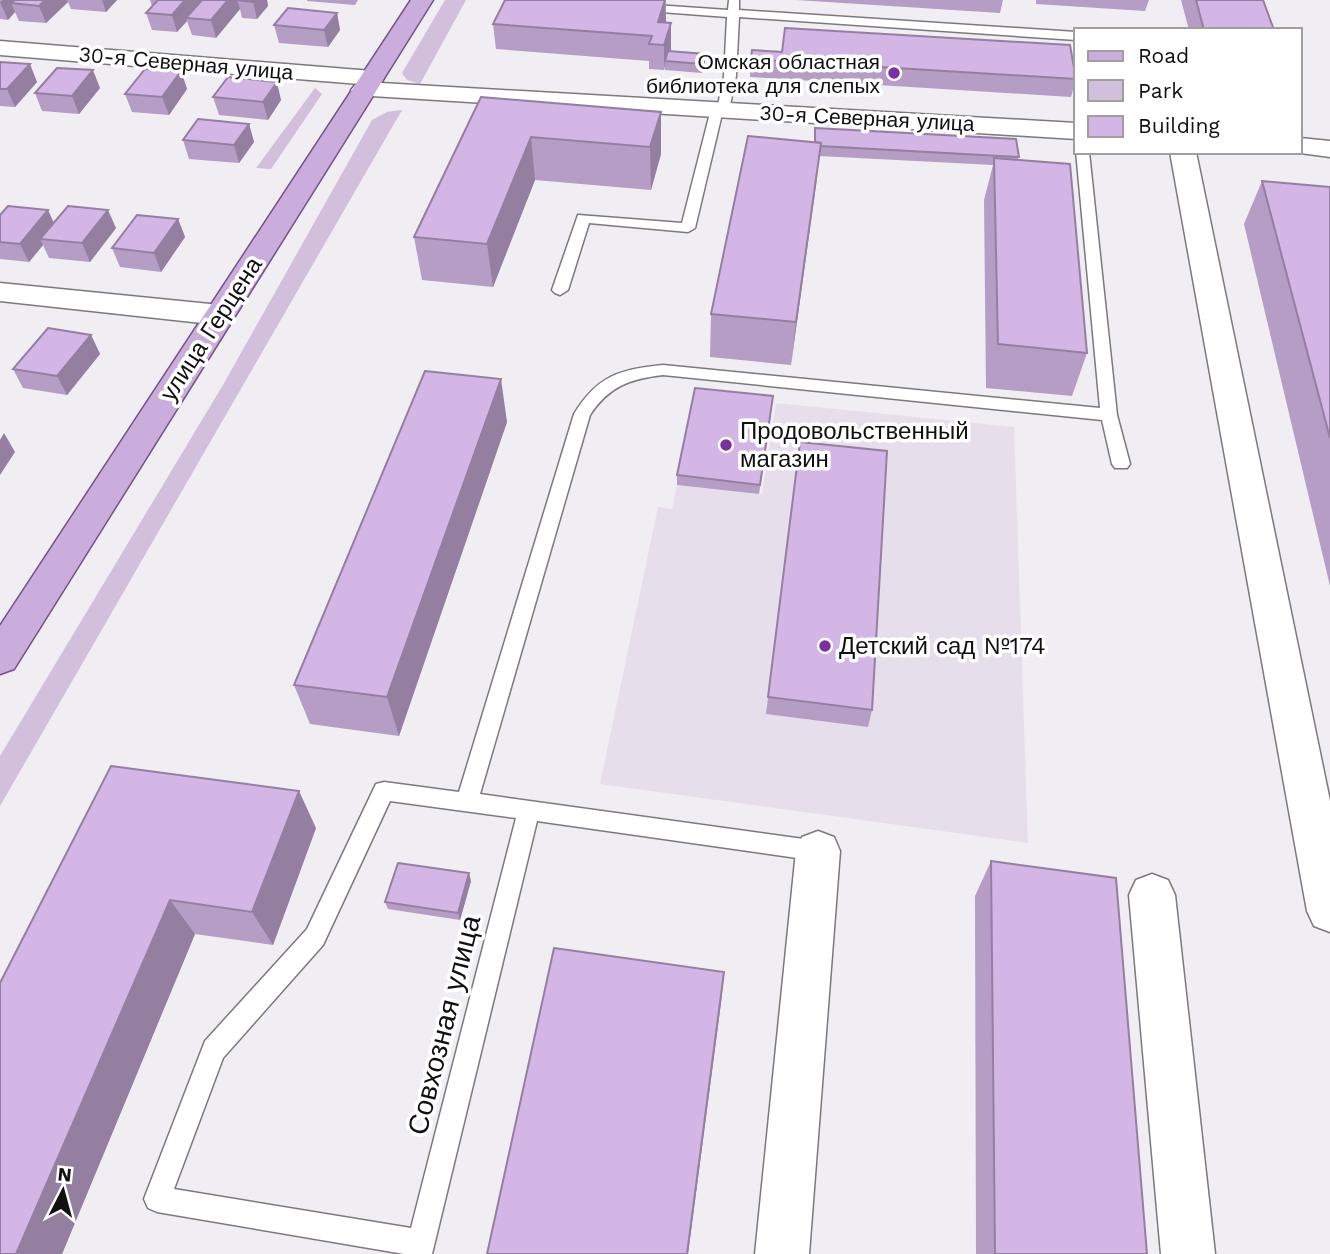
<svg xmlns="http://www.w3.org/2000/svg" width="1330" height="1254" font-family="'Work Sans',sans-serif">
  <rect width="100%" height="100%" fill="#f0edf3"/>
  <polygon fill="#e6dfeb" points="776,403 1014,427 1028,843 600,784 658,507 672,509 677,485 762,494"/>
  <g fill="#d1bfdc">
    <polygon points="445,0 466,0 420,84 407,80 402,73"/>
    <polygon points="315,88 322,94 271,169 256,168"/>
    <polygon points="402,110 0,806 0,756 3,751 223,385 372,120 387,112"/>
  </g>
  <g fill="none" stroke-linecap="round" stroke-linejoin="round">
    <defs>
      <g id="service">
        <polygon points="644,0 656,0 655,5 728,10 729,0 739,0 739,10 1076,32 1076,40 739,17 736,76 729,110 722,114 695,228 688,232 589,223 568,290 560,295 555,293 552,290 578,215 682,223 711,109 718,105 724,76 727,17 648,11 642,8"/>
        <path d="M1076 151 1089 152 1117 415 1130 464 1127 468H1115L1112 464 1102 420 663 375C630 379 609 386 590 415L480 794 818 841 826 844 829 851 826 858 818 861 537 821 432 1254H404L157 1212 148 1208 144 1199 205 1041 307 929 376 784 384 782 459 792 574 414C597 376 620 369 663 365L1100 408ZM390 801 516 818 411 1228 174 1189 223 1058 323 945Z"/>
      </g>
      <g id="minor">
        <polygon points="0,41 372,71 381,73 384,78 381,83 372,85 0,55"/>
        <polygon points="1170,152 1196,152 1330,801 1330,932 1314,926 1307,911"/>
        <polygon points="0,283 220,305 231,308 235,315 231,322 220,325 0,301"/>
        <polygon points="818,831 834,837 840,851 809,1254 755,1254 796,851 802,837"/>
        <polygon points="1152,874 1168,880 1175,895 1215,1254 1161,1254 1129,895 1136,880"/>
      </g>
      <g id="tertiary">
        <polygon points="364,82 1076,123 1076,139 355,95 351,90 355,85"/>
        <polygon points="1300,138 1330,141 1330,157 1293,152 1300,152"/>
      </g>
      <polygon id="primary" points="411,0 433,0 14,669 0,674 0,626"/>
    </defs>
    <use href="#service" stroke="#7c797d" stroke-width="3"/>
    <use href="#minor" stroke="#7c797d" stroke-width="3"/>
    <use href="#tertiary" stroke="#7c797d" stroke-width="3"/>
    <use href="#primary" stroke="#735387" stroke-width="3"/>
    <use href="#service" fill="#fff" fill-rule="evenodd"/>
    <use href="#minor" fill="#fff" fill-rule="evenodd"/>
    <use href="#tertiary" fill="#fff" fill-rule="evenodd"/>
    <use href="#primary" fill="#cbaddd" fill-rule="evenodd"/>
  </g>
  <g fill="#b59dc6">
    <polygon points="0,0 117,0 106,12 71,9 68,2 46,23 19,21 15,12 8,20 0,19"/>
    <polygon points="150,0 201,0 201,1 202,0 267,0 268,6 257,19 242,18 240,9 216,38 192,35 187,21 177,32 152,30 146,13 152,6"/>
    <polygon points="307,0 358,0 355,5 307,1"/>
    <polygon points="505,0 666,0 666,23 671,49 670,51 705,63 702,73 665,70 665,66 664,70 649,69 649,61 496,49 493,24"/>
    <polygon points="796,0 1003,0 1000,13"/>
    <polygon points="1036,0 1149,0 1145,11 1036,4"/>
    <polygon points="1181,0 1263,0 1274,30 1189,30"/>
    <polygon points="337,13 340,30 328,47 279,43 274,25"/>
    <polygon points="751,59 1076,79 1071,97 750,77"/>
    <polygon points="0,62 37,82 15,107 0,106"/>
    <polygon points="181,71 187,89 169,115 132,112 125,94"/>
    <polygon points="100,88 79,114 42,111 35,93"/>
    <polygon points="213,97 281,100 268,120 219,115"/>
    <polygon points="481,97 661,112 661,154 651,190 535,180 493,287 422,280 414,237"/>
    <polygon points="249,124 254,142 239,163 189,159 183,140"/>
    <polygon points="815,128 1019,157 1018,159 1087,353 1072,396 986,388 984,200 993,165 819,156 791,365 710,357 711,314 814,142"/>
    <polygon points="1262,181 1330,187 1330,586 1244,224"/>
    <polygon points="48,210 54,223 116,228 90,262 49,258 43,245 29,262 0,259 0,215"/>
    <polygon points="178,219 185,237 161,272 120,267 112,248"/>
    <polygon points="91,335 100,354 67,395 23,388 13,369"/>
    <polygon points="772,405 759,494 677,485 677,475"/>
    <polygon points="507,422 399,736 310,724 294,685"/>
    <polygon points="800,442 872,710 868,727 766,714"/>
    <polygon points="316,828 273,945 195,934 62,1254 0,1254 0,983"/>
    <polygon points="991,861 1147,1254 976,1254 975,896"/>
    <polygon points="471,881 460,920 388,909 385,902"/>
  </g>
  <g fill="#947fa1">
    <polygon points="3,0 28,0 11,3 15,12 8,20 0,2"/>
    <polygon points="45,0 67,0 68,2 46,23 39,6"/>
    <polygon points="102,0 117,0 106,12"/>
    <polygon points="185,0 201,0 202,4 186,18 187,21 177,32 172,15"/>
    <polygon points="228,0 238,0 237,0 240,9 216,38 211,20"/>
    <polygon points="254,0 267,0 268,6 257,19 253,2"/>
    <polygon points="665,0 666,23 658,22"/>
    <polygon points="337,13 340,30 328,47 324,30"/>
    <polygon points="671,23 671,49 667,61 665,61 664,70 664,45"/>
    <polygon points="705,54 705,63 702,73 702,64"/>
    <polygon points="30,64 37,82 15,107 7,89"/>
    <polygon points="93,70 100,88 79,114 72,96"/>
    <polygon points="181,71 187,89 169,115 162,97"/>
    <polygon points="277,82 281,100 268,120 263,102"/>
    <polygon points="661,112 661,154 651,190 650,147"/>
    <polygon points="249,124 254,142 239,163 234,145"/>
    <polygon points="531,137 535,180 493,287 487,244"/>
    <polygon points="821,143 816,185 791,365 796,322"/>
    <polygon points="48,210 56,229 40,239 43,245 29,262 20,244"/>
    <polygon points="108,210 116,228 90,262 82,243"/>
    <polygon points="178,219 185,237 161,272 154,253"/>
    <polygon points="91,335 100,354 67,395 57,376"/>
    <polygon points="501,379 507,422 399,736 387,697"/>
    <polygon points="4,433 15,452 0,475 0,440"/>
    <polygon points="299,791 316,828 273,945 252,912"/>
    <polygon points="469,873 471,881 460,920 458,913"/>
    <polygon points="170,900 195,934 62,1254 16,1254"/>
    <polygon points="724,972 721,1003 688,1254 687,1254"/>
  </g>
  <g fill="#d3b6e6" stroke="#947fa1" stroke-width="2">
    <polygon points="15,0 45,0 39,6 11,3"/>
    <polygon points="158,0 185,0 172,15 146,13"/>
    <polygon points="202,0 228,0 211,20 186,18"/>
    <polygon points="237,0 254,0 253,2"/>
    <polygon points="505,0 665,0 658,22 671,23 664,45 649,44 652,36 493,24"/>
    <polygon points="1196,0 1263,0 1274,30 1204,30"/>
    <polygon points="288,8 337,13 324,30 274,25"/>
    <polygon points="785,28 1070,45 1076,79 751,59 752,50 782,52"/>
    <polygon points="668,51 705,54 702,64 665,61"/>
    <polygon points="0,62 30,64 7,89 0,89"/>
    <polygon points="57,68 93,70 72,96 35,93"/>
    <polygon points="145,69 181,71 162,97 125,94"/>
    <polygon points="228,77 277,82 263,102 213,97"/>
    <polygon points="481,97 661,112 650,147 531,137 487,244 414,237"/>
    <polygon points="198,119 249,124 234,145 183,140"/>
    <polygon points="815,128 1016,139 1019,157 820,146 821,143 815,142"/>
    <polygon points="748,136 821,143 796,322 711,314"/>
    <polygon points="994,158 1070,164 1087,353 998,344"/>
    <polygon points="1262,181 1330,187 1330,438"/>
    <polygon points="8,206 48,210 20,244 0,242 0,215"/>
    <polygon points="68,206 108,210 82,243 40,239"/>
    <polygon points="137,215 178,219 154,253 112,248"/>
    <polygon points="48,328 91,335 57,376 13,369"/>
    <polygon points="425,371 501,379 387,697 294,685"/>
    <polygon points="695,388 773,396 760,485 677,475"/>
    <polygon points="800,442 887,451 872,710 768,697"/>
    <polygon points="111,766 299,791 252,912 170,900 16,1254 0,1254 0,983"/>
    <polygon points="991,861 1116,878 1147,1254 995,1254"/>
    <polygon points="398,863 469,873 458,913 385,902"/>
    <polygon points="554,948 724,972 687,1254 487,1254"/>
  </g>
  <g fill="#7b30a1" stroke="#fff" stroke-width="2.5">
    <circle cx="894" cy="73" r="7"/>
    <circle cx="726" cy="445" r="7"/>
    <circle cx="825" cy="646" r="7"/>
  </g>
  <g text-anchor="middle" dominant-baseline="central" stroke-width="7" stroke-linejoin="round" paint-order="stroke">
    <g font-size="21" fill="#100f11" stroke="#fff" text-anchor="end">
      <text x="880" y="61">Омская областная<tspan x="880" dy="24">библиотека для слепых</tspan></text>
    </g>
    <g font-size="21" fill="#100f11" stroke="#fff">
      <text transform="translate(186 63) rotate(5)">30-я Северная улица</text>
      <text transform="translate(867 118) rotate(3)">30-я Северная улица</text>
    </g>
    <g font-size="24" fill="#100f11" stroke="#fff">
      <text transform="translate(211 329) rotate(-57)">улица Герцена</text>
    </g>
    <g font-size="24" fill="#100f11" stroke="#fff" text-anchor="start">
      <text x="740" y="431">Продовольственный<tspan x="740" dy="28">магазин</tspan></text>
      <text x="839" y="646">Детский сад №174</text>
    </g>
    <g font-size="28" fill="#100f11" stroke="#fff">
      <text transform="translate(444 1025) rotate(-76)">Совхозная улица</text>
    </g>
  </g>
  <rect x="1074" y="28" width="228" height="126" fill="#ffffff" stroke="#9f9fa0" stroke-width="2"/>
  <rect x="1088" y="51" width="35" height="10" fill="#cbaddd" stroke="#9f9fa0" stroke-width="2"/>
  <text x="1138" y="63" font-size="21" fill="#100f11">Road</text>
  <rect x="1088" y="80" width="35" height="21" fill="#d1bfdc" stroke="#9f9fa0" stroke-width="2"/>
  <text x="1138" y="98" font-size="21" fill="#100f11">Park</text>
  <rect x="1088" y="116" width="35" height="21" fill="#d3b6e6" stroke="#9f9fa0" stroke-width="2"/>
  <text x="1138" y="133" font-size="21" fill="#100f11">Building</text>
  <g transform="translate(63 1191) rotate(6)" stroke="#ffffff" stroke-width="5" paint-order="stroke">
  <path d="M0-5L12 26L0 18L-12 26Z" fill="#100f11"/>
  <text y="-10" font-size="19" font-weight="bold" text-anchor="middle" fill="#100f11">N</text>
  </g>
</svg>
